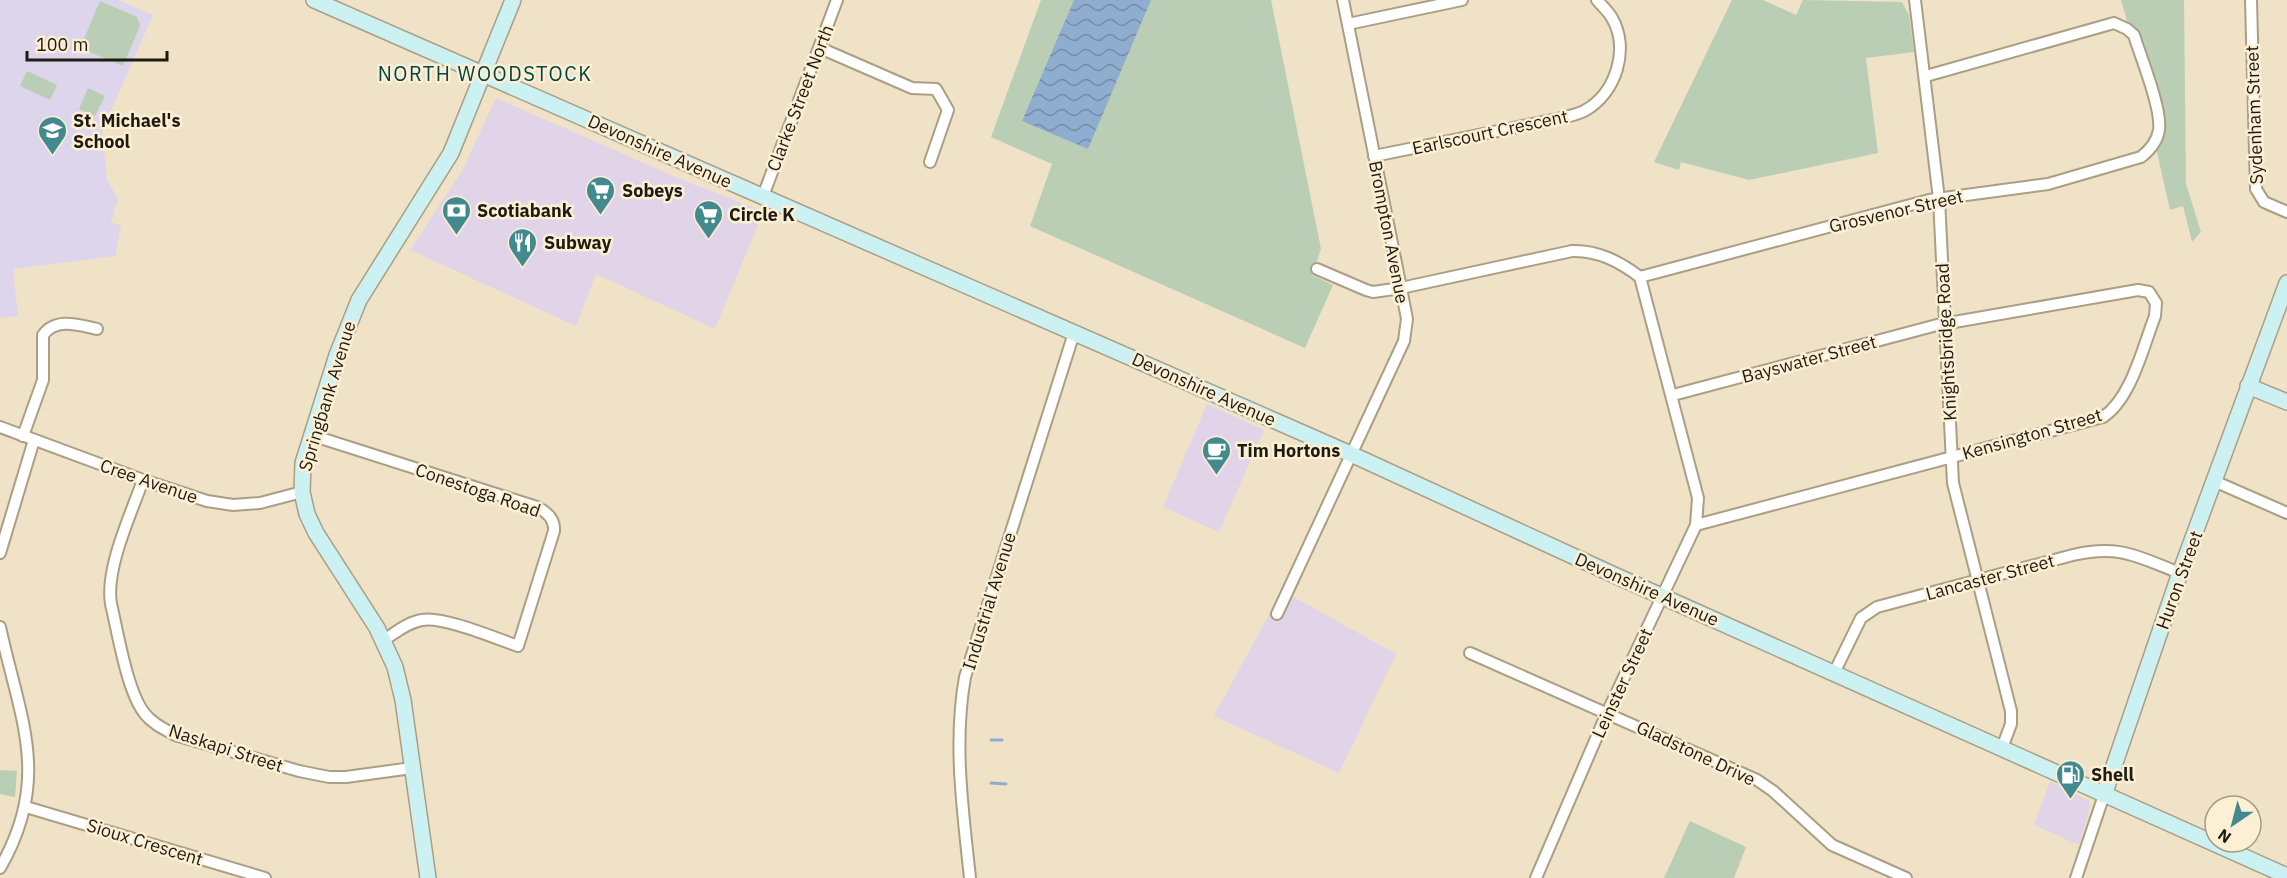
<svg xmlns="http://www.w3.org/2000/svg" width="2287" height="878" font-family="'IBM Plex Sans',sans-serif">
  <defs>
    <pattern id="water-waves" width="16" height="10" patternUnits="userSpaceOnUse" patternTransform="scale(1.5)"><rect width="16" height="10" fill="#8fadcf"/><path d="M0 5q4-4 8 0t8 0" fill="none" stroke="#748ca7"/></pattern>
  </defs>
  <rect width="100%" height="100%" fill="#efe2c7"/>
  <g fill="#e1d4e8">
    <polygon points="496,98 678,178 754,208 764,210 715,329 596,274 576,326 410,250 462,171"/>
    <polygon points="1207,404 1264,430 1219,532 1163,507"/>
    <polygon points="1292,596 1396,654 1339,773 1214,716 1277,600"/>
    <polygon points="2050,781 2089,801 2090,807 2079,845 2034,825"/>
  </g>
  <polygon fill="#dcd5eb" points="0,0 118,0 153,15 102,131 107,180 118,199 111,222 121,226 115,256 13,269 18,316 0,318"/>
  <g fill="#b9ceb5">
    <polygon points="1041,0 1271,0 1321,249 1312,275 1333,285 1305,348 1030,226 1052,164 991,137"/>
    <polygon points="1732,0 1763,0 1796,15 1803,0 1902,2 1909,15 1914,52 1866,58 1878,153 1749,180 1681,162 1679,170 1654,162"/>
    <polygon points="2121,0 2184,0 2186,184 2201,232 2192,242 2183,206 2170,210 2157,152 2165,135 2164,111 2143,40 2137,29 2127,21"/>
    <polygon points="100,1 137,17 140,26 123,66 80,48"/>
    <polygon points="27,71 57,85 50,100 20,86"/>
    <polygon points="88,88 105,96 95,116 79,109"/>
    <polygon points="0,770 17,771 15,797 0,794"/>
    <polygon points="1690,821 1746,847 1734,878 1664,878"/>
  </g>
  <polygon fill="url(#water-waves)" points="1074,0 1151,0 1088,149 1022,121"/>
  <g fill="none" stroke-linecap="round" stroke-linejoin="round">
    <g stroke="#8fadcf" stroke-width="3">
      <polyline points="991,740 1002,740"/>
      <polyline points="991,783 1006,784"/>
    </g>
    <defs>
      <g id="street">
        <polyline points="1915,0 1939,199 1953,483 2011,711 2011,724 2002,748"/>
        <polyline points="2251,0 2256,189 2264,202 2287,212"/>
        <polyline points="1348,24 1462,0"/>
        <polyline points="820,48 912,88 936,89 948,110 930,162"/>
        <path d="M1374 156 1557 119C1566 117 1576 115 1584 111 1616 94 1630 49 1612 18 1608 11 1602 6 1597 0"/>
        <polyline points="763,196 837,0"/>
        <path d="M1317 269 1366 290 1373 292 1401 288 1572 251C1598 250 1620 262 1640 277"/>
        <path d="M1640 277 1929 200 2048 184 2141 157C2150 150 2157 142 2159 130 2162 109 2141 58 2134 35L2127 29 2114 23 1926 76"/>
        <path d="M1673 395 1937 325 2138 290 2149 292 2156 303 2155 316C2143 347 2131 399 2103 417L1696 525"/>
        <polyline points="0,427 143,480 207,501 233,505 260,503 302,492"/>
        <path d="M311 435 537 507C547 512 555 519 554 531L518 646C495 638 443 616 422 620 408 622 395 633 384 640"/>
        <path d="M23 436 43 380V335C56 317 79 325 97 329"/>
        <path d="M143 480C131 514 105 569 111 604 118 633 127 692 145 714 153 724 164 729 175 735L299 771 329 777H346L412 768"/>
        <polyline points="2214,481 2287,513"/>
        <polyline points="0,553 34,440"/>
        <polyline points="1277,614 1404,341 1407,319 1401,288 1343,0"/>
        <path d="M0 627C20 719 52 778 0 868"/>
        <polyline points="1470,653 1757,780 1773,791 1832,845 1906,878"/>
        <path d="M1834 673 1861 618 1877 607 2073 555C2120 544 2138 557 2180 573"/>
        <polyline points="26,807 265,878"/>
        <path d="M970 878C963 811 953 744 965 677L1074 333"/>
        <polyline points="1536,878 1607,713 1696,525 1698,498 1640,277"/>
        <polyline points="2076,878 2104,795"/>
      </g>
      <g id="secondary">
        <polyline points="314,0 1353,455 1612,574 2287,876"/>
        <polyline points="2248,386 2287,402"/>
        <polyline points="2104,795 2180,573 2287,283"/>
        <polyline points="428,878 403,700 395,667 377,628 316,533 307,514 302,492 303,463 337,355 359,300 451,153 513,0"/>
      </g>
    </defs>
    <use href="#street" stroke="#aa9e85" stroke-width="14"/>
    <use href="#secondary" stroke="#aa9e85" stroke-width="18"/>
    <use href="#street" stroke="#fff" stroke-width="10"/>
    <use href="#secondary" stroke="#ccf1f2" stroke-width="15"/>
  </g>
  <defs>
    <symbol id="school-pin" viewBox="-11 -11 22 30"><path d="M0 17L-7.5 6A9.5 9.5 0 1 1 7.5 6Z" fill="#428a8d" stroke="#fcefd4"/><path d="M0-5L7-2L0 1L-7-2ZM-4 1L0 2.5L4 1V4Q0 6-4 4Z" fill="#fff"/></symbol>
    <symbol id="supermarket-pin" viewBox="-11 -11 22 30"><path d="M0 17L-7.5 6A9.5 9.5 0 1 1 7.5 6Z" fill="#428a8d" stroke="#fcefd4"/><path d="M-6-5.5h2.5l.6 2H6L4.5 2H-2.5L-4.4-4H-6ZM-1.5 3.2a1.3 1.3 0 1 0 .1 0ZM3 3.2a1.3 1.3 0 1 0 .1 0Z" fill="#fff"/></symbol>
    <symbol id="bank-pin" viewBox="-11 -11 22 30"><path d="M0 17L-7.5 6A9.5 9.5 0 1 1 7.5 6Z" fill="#428a8d" stroke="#fcefd4"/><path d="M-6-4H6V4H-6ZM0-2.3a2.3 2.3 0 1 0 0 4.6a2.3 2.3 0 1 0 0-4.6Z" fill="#fff"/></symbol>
    <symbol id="restaurant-pin" viewBox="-11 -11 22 30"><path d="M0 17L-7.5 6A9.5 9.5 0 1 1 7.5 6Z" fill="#428a8d" stroke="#fcefd4"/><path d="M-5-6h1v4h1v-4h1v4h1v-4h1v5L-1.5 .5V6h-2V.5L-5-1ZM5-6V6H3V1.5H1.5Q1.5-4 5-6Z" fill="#fff"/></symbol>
    <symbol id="cafe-pin" viewBox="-11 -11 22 30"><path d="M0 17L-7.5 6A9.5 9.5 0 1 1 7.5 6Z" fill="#428a8d" stroke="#fcefd4"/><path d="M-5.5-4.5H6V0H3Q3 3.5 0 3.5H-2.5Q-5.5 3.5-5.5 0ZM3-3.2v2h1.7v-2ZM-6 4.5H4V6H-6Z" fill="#fff"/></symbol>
    <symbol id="fuel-pin" viewBox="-11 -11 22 30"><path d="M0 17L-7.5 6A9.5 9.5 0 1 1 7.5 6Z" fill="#428a8d" stroke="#fcefd4"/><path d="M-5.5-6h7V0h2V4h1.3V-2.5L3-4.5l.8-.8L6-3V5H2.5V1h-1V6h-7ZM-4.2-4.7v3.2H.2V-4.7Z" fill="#fff"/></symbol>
  </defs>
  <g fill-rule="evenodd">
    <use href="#school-pin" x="36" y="114" width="33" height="45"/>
    <use href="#supermarket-pin" x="584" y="174" width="33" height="45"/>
    <use href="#bank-pin" x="440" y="194" width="33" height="45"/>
    <use href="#supermarket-pin" x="692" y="198" width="33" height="45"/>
    <use href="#restaurant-pin" x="506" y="226" width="33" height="45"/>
    <use href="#cafe-pin" x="1200" y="434" width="33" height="45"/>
    <use href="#fuel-pin" x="2054" y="758" width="33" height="45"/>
  </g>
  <g text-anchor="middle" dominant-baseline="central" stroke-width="5" stroke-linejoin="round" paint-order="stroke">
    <g font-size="18" fill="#201b12" stroke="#fcefd4">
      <text transform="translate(800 98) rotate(-69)">Clarke Street North</text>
      <text transform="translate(2254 115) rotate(-92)">Sydenham Street</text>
      <text transform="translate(1490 132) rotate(-12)">Earlscourt Crescent</text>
      <text transform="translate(660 151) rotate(24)">Devonshire Avenue</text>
      <text transform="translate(1896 211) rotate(-13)">Grosvenor Street</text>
      <text transform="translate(1389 232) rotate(79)">Brompton Avenue</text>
      <text transform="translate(1946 342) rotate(-93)">Knightsbridge Road</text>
      <text transform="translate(1809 359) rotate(-15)">Bayswater Street</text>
      <text transform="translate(1204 389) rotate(24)">Devonshire Avenue</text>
      <text transform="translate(327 396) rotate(-73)">Springbank Avenue</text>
      <text transform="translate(2032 434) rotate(-16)">Kensington Street</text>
      <text transform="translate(149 481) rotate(19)">Cree Avenue</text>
      <text transform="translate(478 490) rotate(19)">Conestoga Road</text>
      <text transform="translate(1990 577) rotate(-15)">Lancaster Street</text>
      <text transform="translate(2179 580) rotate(-70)">Huron Street</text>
      <text transform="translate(1647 589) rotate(24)">Devonshire Avenue</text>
      <text transform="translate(989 601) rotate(-73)">Industrial Avenue</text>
      <text transform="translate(1622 683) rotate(-65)">Leinster Street</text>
      <text transform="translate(226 748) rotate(18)">Naskapi Street</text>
      <text transform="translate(1696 753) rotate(25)">Gladstone Drive</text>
      <text transform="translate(145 842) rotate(17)">Sioux Crescent</text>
    </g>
    <g font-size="18" font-weight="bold" fill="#201b12" stroke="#fcefd4" text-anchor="start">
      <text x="73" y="120">St. Michael's<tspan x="73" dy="21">School</tspan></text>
      <text x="622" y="190">Sobeys</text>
      <text x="477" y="210">Scotiabank</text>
      <text x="729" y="214">Circle K</text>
      <text x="544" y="242">Subway</text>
      <text x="1237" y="450">Tim Hortons</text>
      <text x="2091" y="774">Shell</text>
    </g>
    <g font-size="20" letter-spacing="1.5" fill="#004446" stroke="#fcefd4">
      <text x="485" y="73">NORTH WOODSTOCK</text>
    </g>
  </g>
  <g transform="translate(2233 824) rotate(215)"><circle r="28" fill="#fcefd4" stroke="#a49a86" stroke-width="1.5"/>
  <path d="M0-4.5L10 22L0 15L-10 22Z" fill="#428a8d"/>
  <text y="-9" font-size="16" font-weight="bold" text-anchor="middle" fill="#201b12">N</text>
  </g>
  <path d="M27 51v9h140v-9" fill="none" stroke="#201b12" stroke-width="3"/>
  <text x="36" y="51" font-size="18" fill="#201b12" stroke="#fcefd4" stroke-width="4.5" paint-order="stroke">100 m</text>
</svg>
